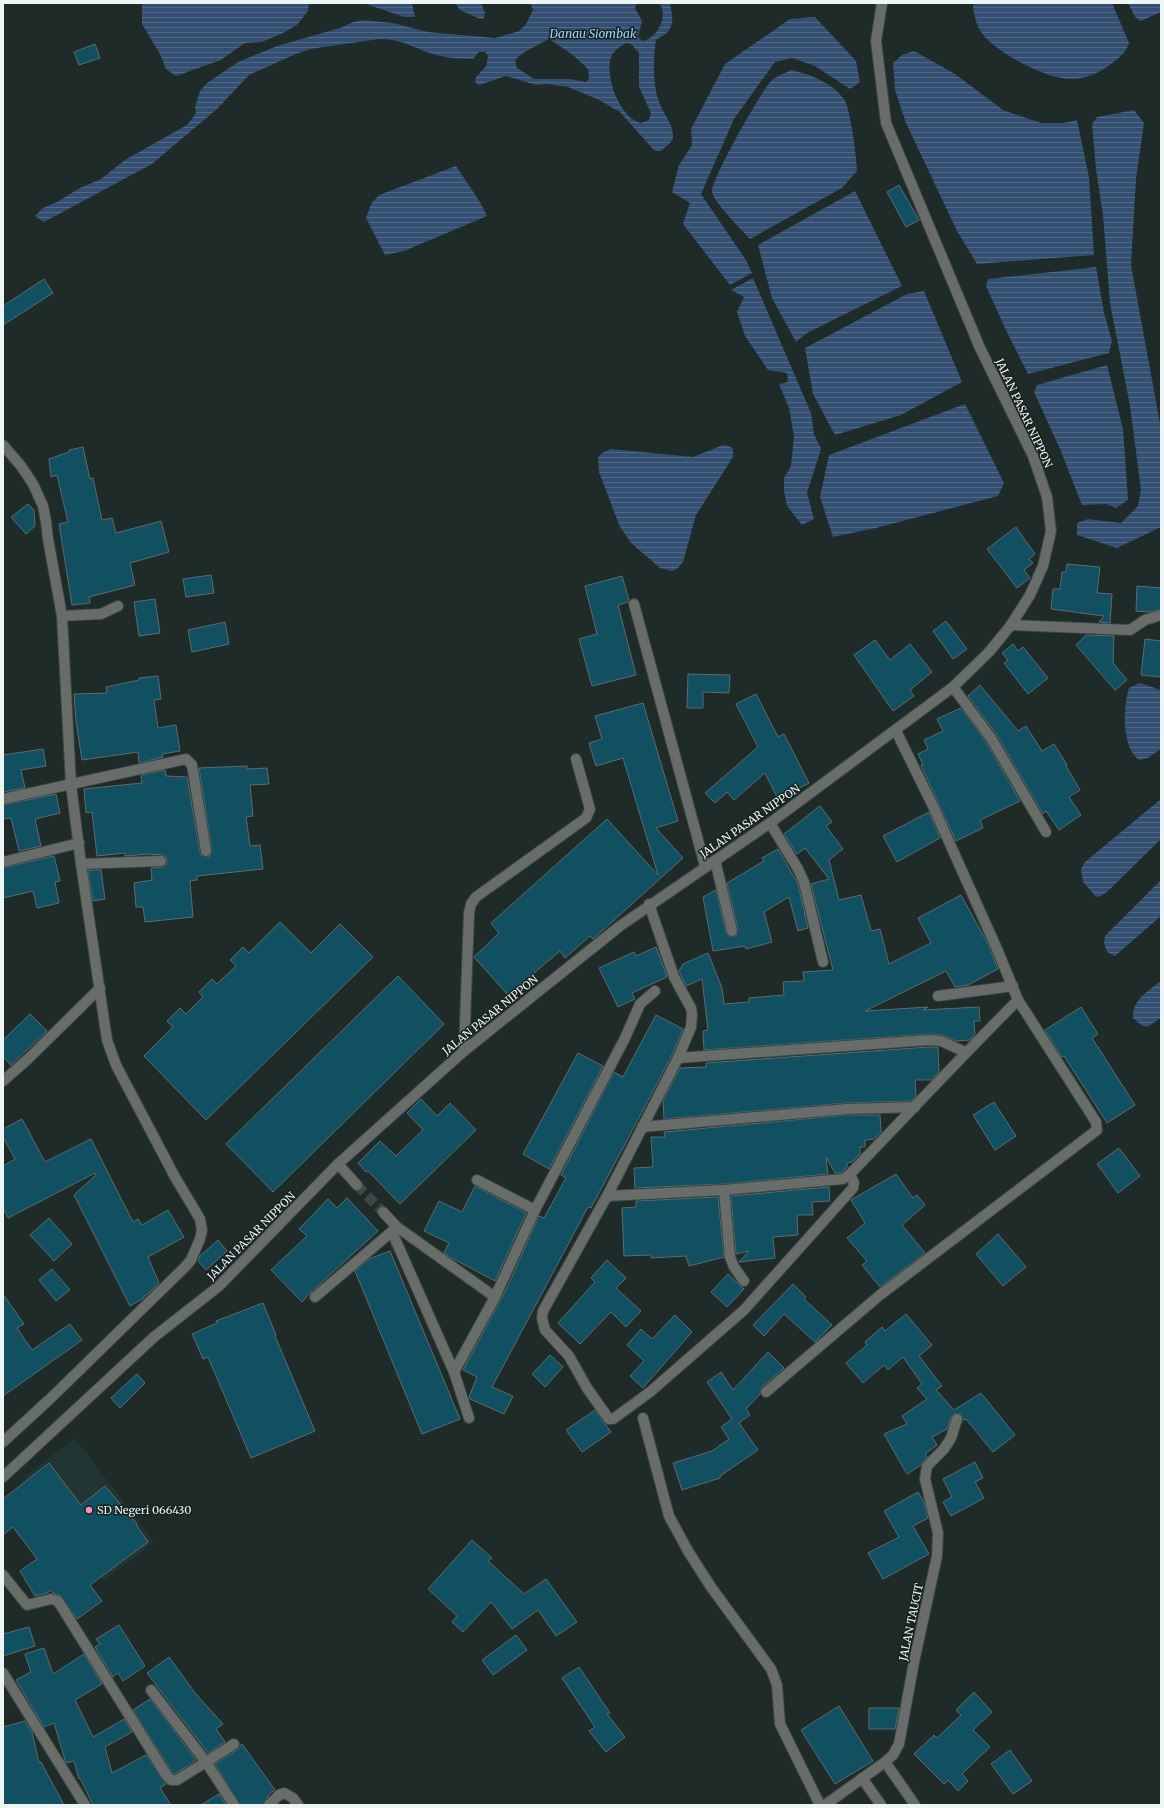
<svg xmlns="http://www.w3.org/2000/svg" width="1164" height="1808" font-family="Merriweather,serif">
  <defs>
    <pattern id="water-rules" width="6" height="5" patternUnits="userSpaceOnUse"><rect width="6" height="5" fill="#334f71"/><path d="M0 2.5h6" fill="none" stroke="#516986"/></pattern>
  </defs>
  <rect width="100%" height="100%" fill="#1e2b29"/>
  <polygon fill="#213633" points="75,1438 154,1542 103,1581 24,1477"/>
  <g fill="url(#water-rules)" fill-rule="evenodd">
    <polygon points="142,3 309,3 308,11 297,25 283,33 262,42 245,43 221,60 176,76 166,69 160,54 142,24"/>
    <polygon points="363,3 412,3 415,17 404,17"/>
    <polygon points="455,3 481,3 485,13 484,18 480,19 460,10"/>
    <path d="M530 3H637L635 8 642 21 638 37 642 41C657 40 669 15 659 3H670C672 14 676 27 664 35 661 37 659 37 656 40 653 56 653 84 658 99 661 111 674 124 673 137 673 142 665 147 661 151H656L652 148 620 112 597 99 568 87 547 84 536 85 506 76 479 85 475 82 476 77 486 66 488 56 485 52H479L473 59C461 59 448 58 436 55 416 49 400 38 379 39L310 49 296 54 249 75 217 109 152 164 44 222 35 216 43 208 57 202 80 188 101 179 125 160 187 125 194 116 196 112 195 107 200 91 207 83 238 62 277 46 340 28 353 22 363 20 393 23 428 32 495 38 519 31 526 24 533 10ZM549 39 573 55 588 69 589 79 586 82 570 79H534L517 68 515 60 523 53ZM626 43 631 44 639 53V87L651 113 649 120 641 123C620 119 603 74 612 55 615 50 621 46 626 43Z"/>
    <path d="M973 3H1112L1129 43C1126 53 1119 58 1111 64 1101 72 1086 79 1072 79 1048 80 994 52 981 32 976 25 973 12 973 3Z"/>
    <polygon points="1128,3 1161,3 1161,12 1141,21 1135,17"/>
    <polygon points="815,17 856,61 860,82 850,89 815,66 792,58 775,62 734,119 701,194 746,260 752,273 730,285 683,224 690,203 672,192 679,165 692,145 691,129 725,64 790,19"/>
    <polygon points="914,51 955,74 1003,110 1041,123 1063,123 1077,120 1089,177 1094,255 977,264 957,231 906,123 895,90 893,63 902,55"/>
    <path d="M791 70C810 74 831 82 844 99 850 106 857 159 857 171L842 188 750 239C741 229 715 204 712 192 710 182 762 89 772 80 777 76 785 73 791 70Z"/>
    <polygon points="1134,110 1144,123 1136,179 1131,265 1161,429 1161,527 1117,548 1077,535 1077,523 1088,519 1121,523 1138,506 1141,490 1130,406 1110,303 1103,215 1096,170 1092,124 1097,117"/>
    <polygon points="456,166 480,202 487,216 404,251 385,255 366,218 371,204 379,195"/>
    <polygon points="855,191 902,286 807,333 796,342 772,298 758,245"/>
    <polygon points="1096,267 1104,313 1112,341 1109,353 1028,374 1005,328 986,286 988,279"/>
    <polygon points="753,278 811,413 814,434 821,449 807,493 814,519 802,525 787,506 784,491 784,478 791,466 794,436 789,408 779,384 788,382 787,373 768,370 745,336 737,312 744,297 731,290"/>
    <polygon points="924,291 962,382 901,415 835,435 813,394 805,348 907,294"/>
    <polygon points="1107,365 1123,429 1128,500 1116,508 1106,504 1082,505 1060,449 1034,392 1037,385"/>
    <polygon points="965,404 1004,483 998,496 876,528 833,537 820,497 829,455"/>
    <polygon points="723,445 729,446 733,449 733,457 696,515 683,562 678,568 672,571 660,568 631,543 620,527 599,472 598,458 602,453 611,449 693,457"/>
    <path d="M1140 683 1161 690V749L1148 758 1139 760C1121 746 1123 708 1129 688Z"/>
    <polygon points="1161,799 1161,839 1107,892 1101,896 1096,897 1083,882 1081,869 1085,862"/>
    <polygon points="1161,880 1161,916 1115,956 1107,952 1104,943 1105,936"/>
    <path d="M1161 981V1018L1147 1027 1141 1025 1133 1018C1132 1000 1148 991 1161 981Z"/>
  </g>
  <g fill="#105060" stroke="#5d6b6f">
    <polygon points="95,44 100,58 79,65 74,52"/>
    <polygon points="899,185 919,220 906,227 887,192"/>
    <polygon points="44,279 53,293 3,325 3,306"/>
    <polygon points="83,447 90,479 93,478 102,520 112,518 116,533 161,521 169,552 130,563 135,585 89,597 90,603 72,605 59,524 68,522 57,475 51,477 49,459 69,452 69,450"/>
    <polygon points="28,504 34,510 35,526 26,534 11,517"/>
    <polygon points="1016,527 1035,554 1029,559 1033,563 1024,570 1030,578 1017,588 987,549"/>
    <polygon points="1067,564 1100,567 1097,593 1112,594 1110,623 1099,622 1104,616 1051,609 1053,589 1060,589 1062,572 1066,572"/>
    <polygon points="211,575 214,593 186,597 183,579"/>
    <polygon points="622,576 629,600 628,602 618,605 636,675 592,686 579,639 597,634 585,586"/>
    <polygon points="1137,586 1161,588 1161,609 1149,612 1136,611"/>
    <polygon points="155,599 160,633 139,636 134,602"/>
    <polygon points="946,621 967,649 953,659 933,631"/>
    <polygon points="225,622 229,644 192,652 188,630"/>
    <polygon points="1086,635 1114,636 1113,663 1127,680 1115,690 1076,645"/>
    <polygon points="1145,639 1161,641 1161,677 1141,675"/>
    <polygon points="875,640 890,660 910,644 932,672 910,690 914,696 893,711 854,655"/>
    <polygon points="1013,644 1018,651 1023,647 1048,678 1028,694 1004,663 1008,660 1002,653"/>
    <polygon points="688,674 730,675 729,693 703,692 703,708 687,708"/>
    <polygon points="158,676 161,699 154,700 158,728 176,725 180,751 162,754 163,757 139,763 138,752 82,760 76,721 74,694 107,693 106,687 139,680 139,678"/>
    <polygon points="980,685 1018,731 1026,726 1042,751 1054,744 1067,765 1066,766 1080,790 1069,797 1081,815 1059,830 1046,811 1043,814 997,735 968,696"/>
    <polygon points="756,694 778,737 784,734 809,783 778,799 765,773 734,800 727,792 715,803 705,793 758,747 736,704"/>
    <polygon points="643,703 678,821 656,828 683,858 593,939 590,936 565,958 560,951 508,995 474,957 499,933 491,923 607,819 658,875 623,758 596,766 589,743 602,739 595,716"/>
    <polygon points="961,708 986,742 1020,801 980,820 983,828 956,841 921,765 923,765 918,754 928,749 924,740 943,731 937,719"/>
    <polygon points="43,749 46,766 21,770 25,788 3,792 3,755"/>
    <polygon points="247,766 247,769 267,768 269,784 250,785 253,816 246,817 250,846 260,845 263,869 197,876 197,880 190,881 193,917 145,922 143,907 136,907 134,883 152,880 151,868 164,867 167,864 167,858 164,855 149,854 125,856 125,853 97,856 92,812 86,813 84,789 142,783 141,775 165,770 166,776 187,777 200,852 201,855 207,857 210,856 212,850 199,768"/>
    <polygon points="56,794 60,813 35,819 41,846 19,851 11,818 3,819 3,805"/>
    <polygon points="820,806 832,822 826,826 843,849 829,860 839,900 861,895 871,931 880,929 889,964 931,943 918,918 961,895 989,946 998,969 968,985 955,987 946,971 865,1011 928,1007 923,1010 979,1007 980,1021 974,1021 975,1034 970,1040 956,1041 943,1035 929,1034 704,1050 703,1031 708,1030 702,979 686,986 679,971 683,964 708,953 722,988 724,1004 749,1002 749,998 784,995 783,982 804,981 803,972 833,970 811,884 829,879 805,848 797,854 784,834"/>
    <polygon points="929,812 940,838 897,862 883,836"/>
    <polygon points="778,849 798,884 808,928 798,931 789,897 764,912 772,942 746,949 745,946 713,951 703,897 716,890 726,933 730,937 736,936 738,929 727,883 764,861 762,858"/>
    <polygon points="54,856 60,881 55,882 59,903 37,908 33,891 3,898 3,868"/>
    <polygon points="88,870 101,870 105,899 93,901"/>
    <polygon points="280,922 311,953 340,924 373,957 206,1120 144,1056 173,1027 167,1021 180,1008 186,1014 203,997 199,992 212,979 217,984 236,966 230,960 243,947 249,953"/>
    <polygon points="656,947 667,977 632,993 635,999 618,1007 599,968 634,952 636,956"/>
    <polygon points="398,976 444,1024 273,1192 226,1144"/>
    <polygon points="1081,1007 1098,1034 1092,1038 1135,1105 1107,1123 1064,1056 1062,1057 1045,1030"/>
    <polygon points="30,1014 47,1031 11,1065 3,1057 3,1040"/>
    <polygon points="656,1015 683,1029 672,1055 624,1146 591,1208 588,1207 492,1387 513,1396 504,1414 470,1399 469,1397 477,1377 463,1370 507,1288 539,1216 544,1218 566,1178 561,1175 614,1072 623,1077"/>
    <polygon points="929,1047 938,1047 939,1072 931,1080 915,1080 916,1096 911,1101 846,1103 664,1119 663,1101 680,1068 706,1067 706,1063"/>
    <polygon points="578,1053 603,1066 549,1169 523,1154"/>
    <polygon points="421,1099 437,1116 450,1103 476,1130 400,1204 368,1171 366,1172 358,1163 380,1141 396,1156 423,1130 407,1113"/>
    <polygon points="994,1102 1016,1136 995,1150 973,1115"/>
    <polygon points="847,1115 880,1115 881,1132 874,1139 865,1140 865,1147 860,1147 860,1154 852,1162 847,1163 847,1167 841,1173 835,1173 826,1157 828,1174 724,1184 635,1188 634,1168 653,1167 651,1137 665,1137 664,1132"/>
    <polygon points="22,1119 45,1162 91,1139 133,1222 138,1219 142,1225 168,1210 184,1237 148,1257 159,1283 148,1294 144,1296 144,1298 130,1306 74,1195 96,1175 95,1173 8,1218 3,1207 3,1166 15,1159 3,1137 3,1129"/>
    <polygon points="1119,1148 1140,1176 1118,1193 1097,1164"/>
    <polygon points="896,1174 913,1198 917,1195 925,1205 902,1225 925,1253 880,1287 862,1265 867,1261 847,1238 865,1223 851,1200"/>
    <polygon points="475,1186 526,1213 495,1281 450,1257 444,1253 449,1243 424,1231 439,1201 462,1212"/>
    <polygon points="829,1187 830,1201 812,1202 813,1215 797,1215 798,1235 773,1237 775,1258 739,1262 749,1251 736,1254 731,1196"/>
    <polygon points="718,1197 724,1257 689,1266 686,1256 651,1258 651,1255 624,1256 622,1208 636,1207 636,1201"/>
    <polygon points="347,1198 378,1231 311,1292 302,1302 271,1270 307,1236 299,1229 328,1199 337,1208"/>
    <polygon points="49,1218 72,1244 54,1261 30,1235"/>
    <polygon points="998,1234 1026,1267 1003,1286 976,1254"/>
    <polygon points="218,1240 227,1251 206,1270 198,1261 200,1256"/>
    <polygon points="390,1251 460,1419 422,1434 355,1271 369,1259"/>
    <polygon points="607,1260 626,1278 616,1288 641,1311 626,1327 611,1312 580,1344 558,1323 595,1282 591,1278"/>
    <polygon points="52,1269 70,1290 56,1301 39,1280"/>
    <polygon points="728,1274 744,1289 727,1307 711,1292"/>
    <polygon points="793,1284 806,1297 804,1299 832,1325 815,1342 784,1314 764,1336 753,1325"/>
    <polygon points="3,1294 24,1324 17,1328 32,1350 70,1324 82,1340 3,1396"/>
    <polygon points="263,1303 276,1335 275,1336 315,1431 251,1458 208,1357 203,1359 192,1334 217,1323 216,1321"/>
    <polygon points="906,1314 932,1345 919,1356 942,1386 936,1390 954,1410 981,1393 1015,1435 993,1452 966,1419 963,1420 961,1414 955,1413 951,1417 947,1429 932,1437 937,1445 925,1454 927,1457 921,1465 907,1474 884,1434 907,1424 902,1416 927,1399 917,1388 922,1384 903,1357 888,1370 884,1365 863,1383 846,1363 867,1345 865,1342 882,1327 885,1331"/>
    <polygon points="675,1315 692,1332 643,1388 630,1376 644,1361 627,1345 641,1329 652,1339"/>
    <polygon points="768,1352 784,1368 762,1387 760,1394 746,1409 750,1415 739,1423 758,1450 720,1476 720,1478 682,1490 673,1463 712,1451 729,1439 721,1427 732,1419 707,1382 721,1372 733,1390"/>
    <polygon points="550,1355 563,1367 545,1387 532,1374"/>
    <polygon points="137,1374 145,1383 120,1408 111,1398"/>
    <polygon points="595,1410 611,1432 582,1452 566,1430"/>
    <polygon points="975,1462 983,1478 975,1482 984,1498 951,1516 943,1502 952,1497 943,1479"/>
    <polygon points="49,1463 81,1505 105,1486 137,1524 136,1525 148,1542 90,1585 102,1601 77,1619 60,1595 53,1593 51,1590 47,1593 35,1596 20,1571 37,1559 13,1527 3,1535 3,1499"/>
    <polygon points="918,1492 924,1502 928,1518 913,1526 929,1554 883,1579 868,1553 899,1537 884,1511"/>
    <polygon points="472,1540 492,1558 488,1561 524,1594 546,1579 577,1622 556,1636 538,1610 512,1629 491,1602 463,1632 452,1622 457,1616 428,1589"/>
    <polygon points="119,1625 145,1666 123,1681 118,1673 113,1677 95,1647 100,1644 96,1639"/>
    <polygon points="29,1627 35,1646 3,1656 3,1634"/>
    <polygon points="516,1635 527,1650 493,1675 482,1660"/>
    <polygon points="44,1648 53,1674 84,1654 102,1684 75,1700 93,1737 124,1719 132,1732 105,1747 112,1773 146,1755 166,1784 160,1788 171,1805 93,1805 80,1778 79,1779 74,1761 66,1763 65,1760 54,1723 44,1727 16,1680 31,1672 25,1654"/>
    <polygon points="169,1657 195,1693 223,1724 216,1729 225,1742 208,1753 147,1673"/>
    <polygon points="579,1667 610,1713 607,1714 625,1737 606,1752 589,1731 595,1727 562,1678"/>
    <polygon points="974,1692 992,1712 973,1730 990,1747 962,1774 968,1781 958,1791 948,1780 944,1784 914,1754 934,1735 937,1738 961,1715 956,1710"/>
    <polygon points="150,1699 196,1760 175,1774 172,1772 133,1710"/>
    <polygon points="839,1706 873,1761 835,1784 801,1730"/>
    <polygon points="869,1708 899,1708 895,1729 869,1729"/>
    <polygon points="25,1721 32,1732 39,1763 41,1762 64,1805 3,1805 3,1727"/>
    <polygon points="242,1744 275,1790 270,1793 263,1805 240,1805 215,1764 238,1749"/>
    <polygon points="1010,1750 1032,1781 1013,1794 991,1764"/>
    <polygon points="219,1794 226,1805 201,1805"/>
  </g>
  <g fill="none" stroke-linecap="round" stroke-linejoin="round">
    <polyline stroke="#3d4948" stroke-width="10" stroke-dasharray="10 5" stroke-linecap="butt" points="357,1185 383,1212"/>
    <defs>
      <g id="minor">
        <polyline points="3,445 21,466 33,484 43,506 46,522 48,539 62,616 71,785 81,864 107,1040 116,1065 175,1177 200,1219 202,1230 200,1239 191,1260 185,1267 52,1397 3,1442"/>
        <polyline points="634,604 705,866"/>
        <polyline points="62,616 101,614 118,606"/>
        <polyline points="1011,625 1130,630 1145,620 1161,615"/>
        <polyline points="953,687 991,738 1046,832"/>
        <polyline points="3,799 186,759 192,765 206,851"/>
        <polyline points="770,823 798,869 804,882 823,962"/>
        <polyline points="715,860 732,931"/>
        <polyline points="3,862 79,843"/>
        <polyline points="81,864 161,861"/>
        <polyline points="649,904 674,977 691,1008 692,1014 691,1027 678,1058 607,1196 543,1311 542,1318 545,1330 569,1356 587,1388 609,1419 613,1419 650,1392 744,1310 853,1188 854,1183 850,1174"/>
        <polyline points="938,996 1013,986"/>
        <polyline points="464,1051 469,913 471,904 476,897 586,818 590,809 576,759"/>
        <polyline points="678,1058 929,1040 941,1041 965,1052"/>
        <polyline points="3,1081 28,1059 100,988"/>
        <polyline points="642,1127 847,1109 915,1107"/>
        <polyline points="338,1164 357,1185"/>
        <polyline points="477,1180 535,1210"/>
        <polyline points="724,1190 730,1257 734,1267 744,1281"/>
        <path d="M607 1196 724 1190 843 1179 850 1174C906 1116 961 1057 1018 1000"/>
        <polyline points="383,1212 397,1227 495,1297 535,1210 625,1038 640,1004 655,991"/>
        <polyline points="392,1232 454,1372 469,1418"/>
        <polyline points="315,1297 396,1228"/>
        <polyline points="454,1372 495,1297"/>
        <polyline points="766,1392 880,1295 1097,1130 1096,1122 1018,1000 997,949 933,806 896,731"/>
        <polyline points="643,1418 669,1516 688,1551 711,1587 771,1669 777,1685 780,1724 820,1805"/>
        <polyline points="3,1477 154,1337 219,1286 338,1164 464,1051 620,926 770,823 953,687 989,652 1011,625 1030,595 1043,566 1051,531 1047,497 1033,456 980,348 886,123 876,41 882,3"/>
        <polyline points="3,1575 27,1605 51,1599 58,1601 167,1776 171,1780 177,1780 206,1762 234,1805"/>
        <polyline points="3,1673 85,1805"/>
        <polyline points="151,1690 206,1762 234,1744"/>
        <polyline points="885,1762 915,1805"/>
        <polyline points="862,1778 881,1805"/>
        <polyline points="269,1805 279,1795 284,1793 293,1798 298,1805"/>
        <polyline points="825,1805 885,1762 893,1755 899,1744 914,1662 937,1556 938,1533 925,1479 927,1466 944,1449 951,1438 957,1419"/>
      </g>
    </defs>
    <use href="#minor" stroke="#3b4746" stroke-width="12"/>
    <use href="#minor" stroke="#686d69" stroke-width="10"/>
  </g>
  <circle fill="#ff8eba" stroke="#152220" stroke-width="1.5" cx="89" cy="1510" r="4"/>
  <g text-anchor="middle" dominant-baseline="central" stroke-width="3" stroke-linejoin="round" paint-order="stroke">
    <g font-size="11" fill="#eef6f5" stroke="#152220">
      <text transform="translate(1024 413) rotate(65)">JALAN PASAR NIPPON</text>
      <text transform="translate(750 821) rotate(-35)">JALAN PASAR NIPPON</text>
      <text transform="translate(490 1015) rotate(-39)">JALAN PASAR NIPPON</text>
      <text transform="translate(251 1236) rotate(-45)">JALAN PASAR NIPPON</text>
      <text transform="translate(911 1622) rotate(-78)">JALAN TAUCIT</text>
    </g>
    <g font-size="11" fill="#eef6f5" stroke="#152220" text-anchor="start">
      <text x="97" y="1510">SD Negeri 066430</text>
    </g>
    <g font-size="12" font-style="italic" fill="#a9d0fe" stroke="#152220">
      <text x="593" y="33">Danau Siombak</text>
    </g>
  </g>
  <rect width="1164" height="1808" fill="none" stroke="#eef6f5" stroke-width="8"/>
</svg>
